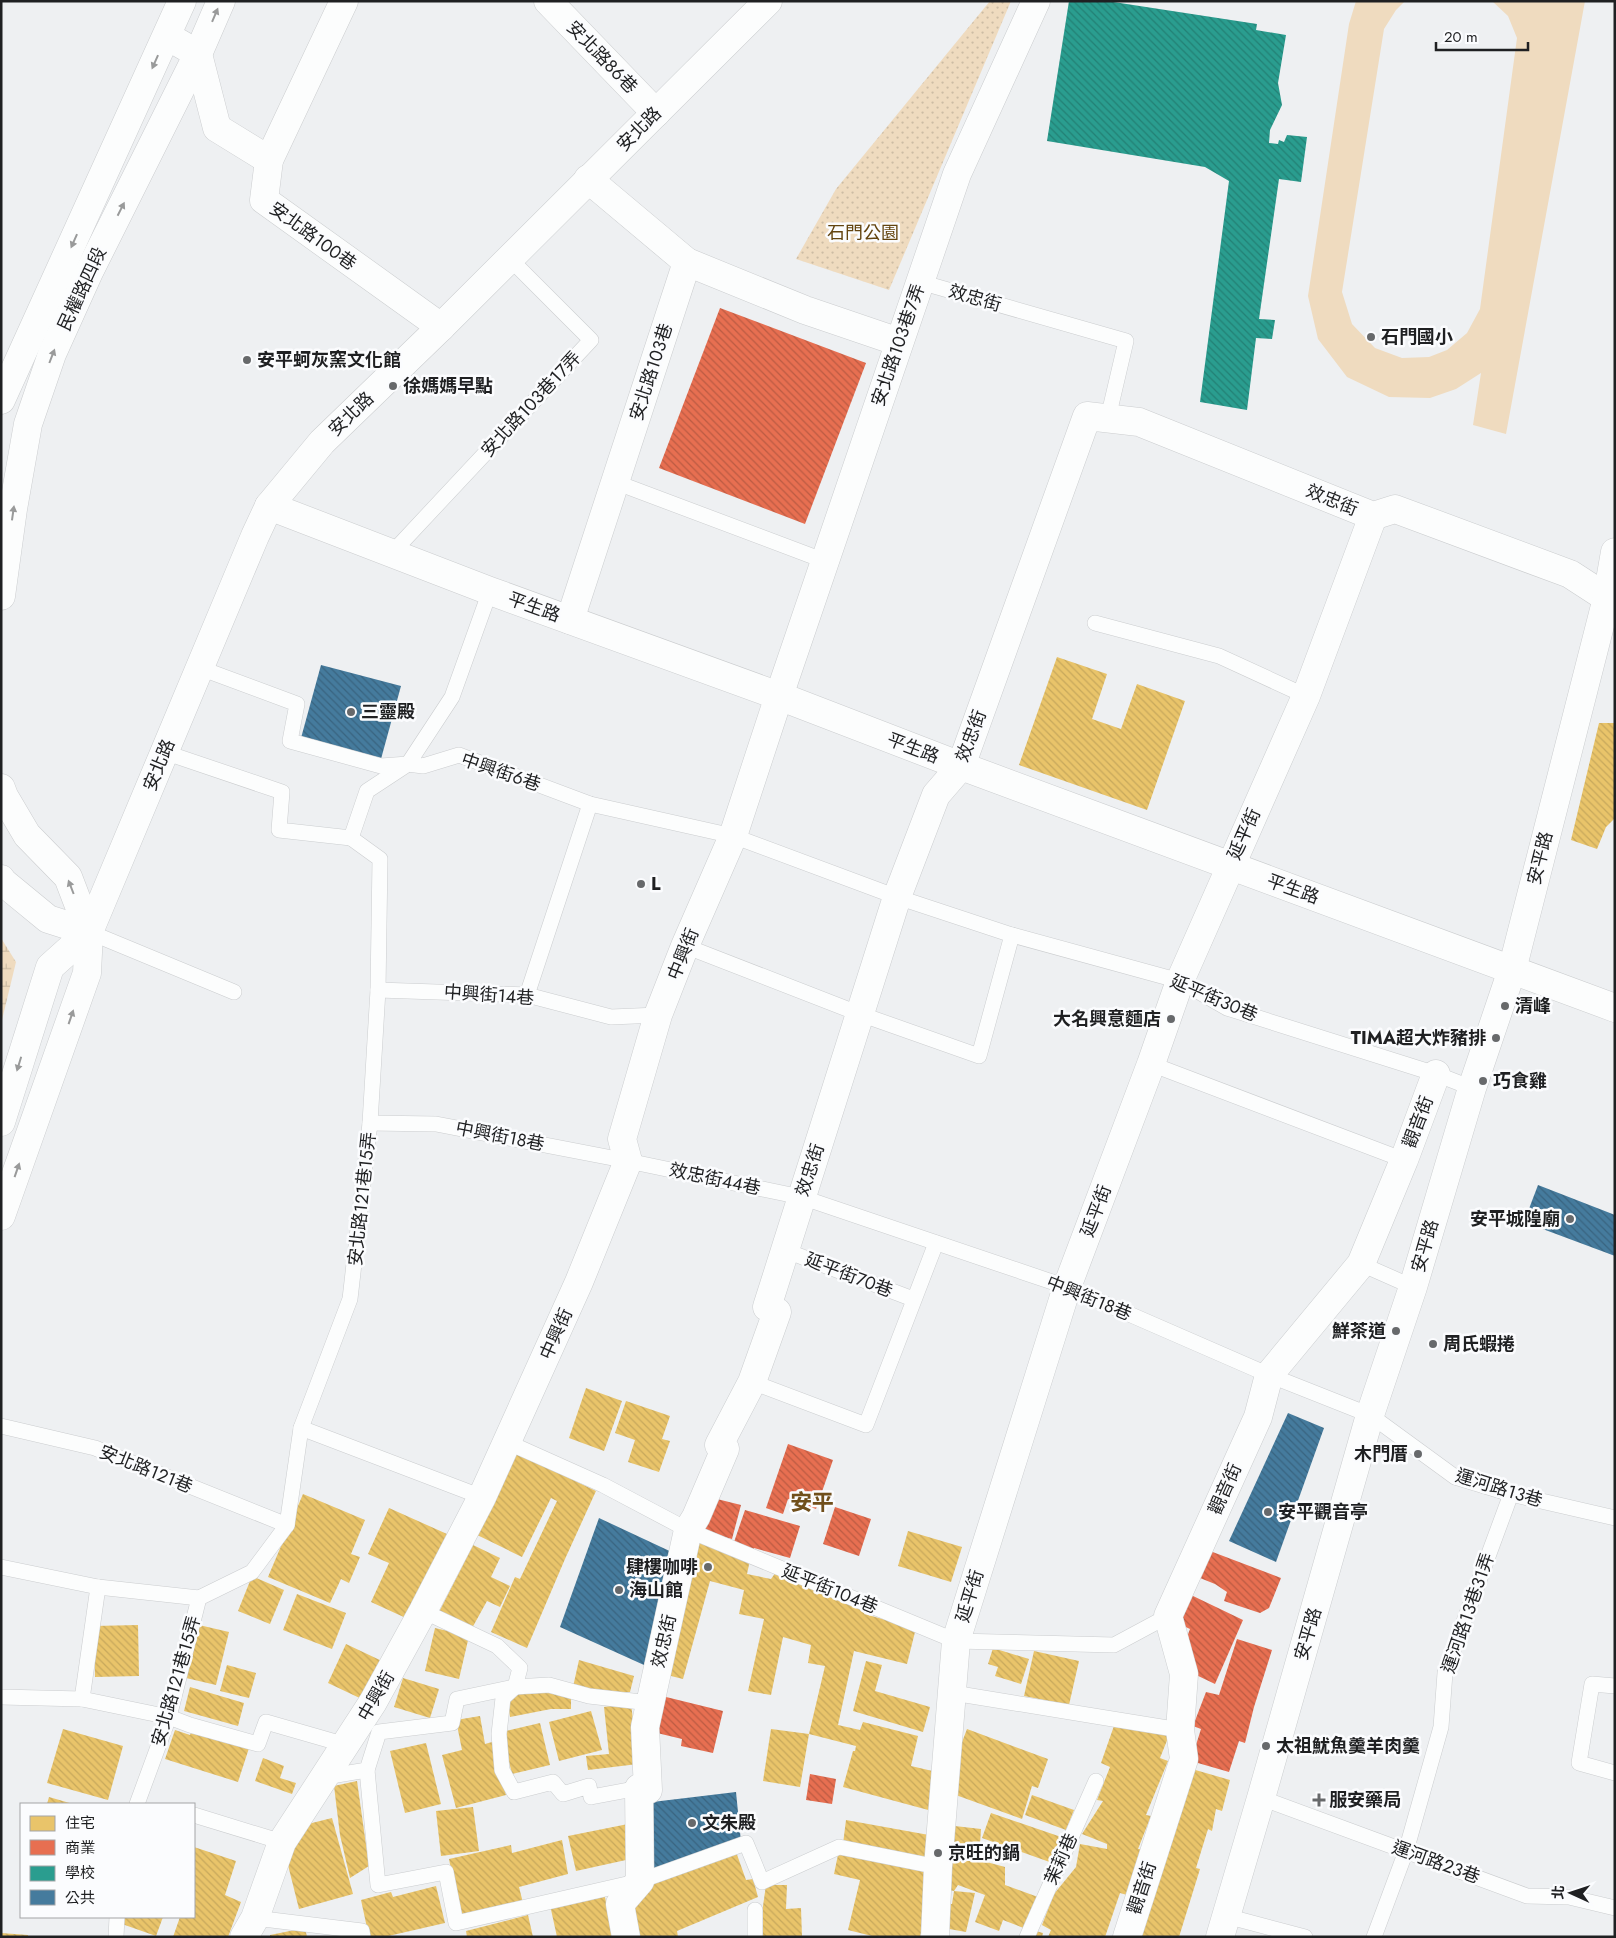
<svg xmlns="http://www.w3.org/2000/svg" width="1616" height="1938" font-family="Jost,'Noto Sans TC',sans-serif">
  <defs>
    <pattern id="green-dots" width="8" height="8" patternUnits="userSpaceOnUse" patternTransform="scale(1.25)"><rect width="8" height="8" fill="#efdbbf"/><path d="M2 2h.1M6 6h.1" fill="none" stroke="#ccbca4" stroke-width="1.8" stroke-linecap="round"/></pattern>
    <pattern id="wetland-marsh" width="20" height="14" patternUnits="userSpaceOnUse" patternTransform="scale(1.25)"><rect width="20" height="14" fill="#efdbbf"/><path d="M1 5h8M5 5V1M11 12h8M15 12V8" fill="none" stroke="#ccbca4"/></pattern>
    <pattern id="homes-back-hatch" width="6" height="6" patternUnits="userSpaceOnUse" patternTransform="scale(1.25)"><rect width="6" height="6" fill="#e9c46a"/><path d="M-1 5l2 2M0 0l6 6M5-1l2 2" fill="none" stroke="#c7a85c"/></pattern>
    <pattern id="shops-back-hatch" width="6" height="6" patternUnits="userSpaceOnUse" patternTransform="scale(1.25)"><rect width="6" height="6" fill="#e76f51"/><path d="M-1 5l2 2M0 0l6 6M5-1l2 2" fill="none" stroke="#bb5b43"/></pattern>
    <pattern id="schools-back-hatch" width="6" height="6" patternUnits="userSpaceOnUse" patternTransform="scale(1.25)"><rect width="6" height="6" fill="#2a9d8f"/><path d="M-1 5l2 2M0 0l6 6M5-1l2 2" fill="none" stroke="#238074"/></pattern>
    <pattern id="public-back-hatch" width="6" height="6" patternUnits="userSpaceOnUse" patternTransform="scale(1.25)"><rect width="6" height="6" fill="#457b9d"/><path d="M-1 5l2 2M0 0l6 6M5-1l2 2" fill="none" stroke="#396480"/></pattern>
  </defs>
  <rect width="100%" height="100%" fill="#eef0f2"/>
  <polygon fill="url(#green-dots)" points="990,1 1011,1 889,290 796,259 836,189"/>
  <polygon fill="url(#wetland-marsh)" points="1,938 16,962 1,1024"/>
  <polygon fill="#efdbbf" points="1356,1 1405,1 1396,10 1384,29 1342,292 1352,324 1375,348 1402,358 1429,357 1447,350 1467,333 1480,309 1517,38 1508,16 1492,1 1585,1 1506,434 1473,425 1481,373 1456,389 1430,398 1389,397 1347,377 1318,339 1308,296 1349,24"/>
  <g fill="url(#homes-back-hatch)">
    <polygon points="1057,657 1107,674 1092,719 1121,729 1137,684 1185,701 1147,810 1019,765"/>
    <polygon points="1599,723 1615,723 1615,818 1606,827 1597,849 1571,840"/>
    <polygon points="586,1388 622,1401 604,1451 569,1438"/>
    <polygon points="626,1401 670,1416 662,1439 670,1441 659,1472 628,1462 635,1440 615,1433"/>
    <polygon points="509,1449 596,1491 565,1559 527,1648 491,1632 515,1577 520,1579 557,1501 551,1498 522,1557 469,1531"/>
    <polygon points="303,1494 365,1520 351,1554 360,1557 349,1583 341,1579 330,1603 268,1577"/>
    <polygon points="389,1508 447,1534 408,1619 371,1602 389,1563 368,1554"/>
    <polygon points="908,1531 962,1547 951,1582 898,1566"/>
    <polygon points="698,1541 750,1560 747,1574 771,1579 776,1572 843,1599 842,1602 866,1609 864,1614 916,1628 907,1664 854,1651 838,1725 860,1730 863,1722 918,1736 911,1766 941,1773 932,1811 843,1787 853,1751 855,1751 856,1746 809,1734 825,1666 808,1663 811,1645 783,1637 771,1695 748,1691 764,1619 739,1614 744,1590 710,1581 683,1679 659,1673 693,1576 689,1575"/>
    <polygon points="473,1545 500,1558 491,1577 510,1586 500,1607 487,1601 471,1630 439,1612"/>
    <polygon points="252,1576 284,1590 270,1624 238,1611"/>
    <polygon points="297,1594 346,1613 332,1649 283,1630"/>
    <polygon points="138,1625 139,1676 95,1677 94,1626"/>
    <polygon points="199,1625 229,1632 216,1685 186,1678"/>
    <polygon points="435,1628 469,1636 459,1679 425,1671"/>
    <polygon points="346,1644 384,1662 366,1701 328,1683"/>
    <polygon points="993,1648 1029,1659 1021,1684 995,1676 998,1667 988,1664"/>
    <polygon points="1034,1651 1079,1661 1069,1705 1024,1696"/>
    <polygon points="579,1660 634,1676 630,1692 600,1693 573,1687"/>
    <polygon points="866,1661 882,1665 875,1691 930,1707 923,1732 853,1711"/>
    <polygon points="227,1665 256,1673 249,1698 220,1691"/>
    <polygon points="403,1678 439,1689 430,1718 394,1707"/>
    <polygon points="190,1687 244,1703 238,1726 184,1711"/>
    <polygon points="547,1689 548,1693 571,1694 571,1709 551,1709 510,1717 507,1696"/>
    <polygon points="631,1703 638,1764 588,1770 586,1756 609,1754 604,1707"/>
    <polygon points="591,1711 602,1750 559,1761 549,1722"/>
    <polygon points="480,1716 485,1744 492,1742 506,1795 456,1808 442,1755 462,1750 456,1720"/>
    <polygon points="540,1723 550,1765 512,1774 502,1732"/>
    <polygon points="1115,1723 1170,1733 1160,1758 1168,1761 1146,1815 1151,1816 1138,1849 1152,1850 1134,1897 1120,1893 1105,1937 1048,1937 1051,1930 1042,1925 1054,1894 1076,1867 1080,1844 1107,1849 1107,1844 1082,1834 1103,1801 1097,1800 1110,1767 1101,1763"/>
    <polygon points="193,1728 250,1745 238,1782 165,1759 175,1730 190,1735"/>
    <polygon points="63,1729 123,1746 108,1800 47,1783"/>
    <polygon points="771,1729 809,1734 800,1787 763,1781"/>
    <polygon points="967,1729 1048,1759 1038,1788 1032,1786 1022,1819 953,1794 956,1758"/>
    <polygon points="426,1743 441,1804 405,1813 390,1751"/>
    <polygon points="263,1758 284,1766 280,1778 296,1783 292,1794 255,1781"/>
    <polygon points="1185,1767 1230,1780 1222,1811 1216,1809 1212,1831 1208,1829 1196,1868 1200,1869 1179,1937 1136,1937"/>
    <polygon points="357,1781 369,1866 350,1878 340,1835 334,1786"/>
    <polygon points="1032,1795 1074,1810 1066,1830 1025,1815"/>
    <polygon points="49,1797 73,1804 47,1804"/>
    <polygon points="473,1807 479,1851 441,1856 436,1811"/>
    <polygon points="991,1813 1067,1839 1058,1865 982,1838"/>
    <polygon points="332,1818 353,1894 299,1909 288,1865 293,1836 304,1825"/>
    <polygon points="846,1820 929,1835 925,1858 843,1844"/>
    <polygon points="628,1824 635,1858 576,1871 568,1836"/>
    <polygon points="946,1825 981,1829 979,1860 1005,1867 1005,1885 1038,1897 1026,1929 1003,1920 999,1931 975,1922 985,1895 958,1885 954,1891 939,1888 950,1848 979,1847 944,1844"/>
    <polygon points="562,1840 568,1874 519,1887 523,1903 460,1916 449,1859 511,1845 512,1853"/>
    <polygon points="194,1847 236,1861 225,1895 241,1902 228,1937 173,1937 180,1917 194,1917"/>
    <polygon points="735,1849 746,1880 753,1879 758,1897 677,1931 678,1937 629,1937 622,1905 641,1883"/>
    <polygon points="839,1850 935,1872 920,1937 876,1937 848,1930 860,1880 834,1874"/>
    <polygon points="766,1885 787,1885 786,1909 801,1908 802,1937 762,1937 762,1913"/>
    <polygon points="436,1886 445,1923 384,1937 369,1937 361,1900 391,1892 393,1897"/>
    <polygon points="954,1891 975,1893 966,1932 938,1927 939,1903 952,1904"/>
    <polygon points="604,1893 614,1937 557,1937 550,1905"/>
    <polygon points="528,1915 533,1937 467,1937 466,1931"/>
    <polygon points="124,1917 163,1917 156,1936 122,1924"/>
    <polygon points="305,1928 307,1937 270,1937 270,1935"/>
    <polygon points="1032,1930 1043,1933 1042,1937 1029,1937"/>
    <polygon points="1,1933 28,1935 28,1937 1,1937"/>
  </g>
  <g fill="url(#shops-back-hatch)">
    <polygon points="720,308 866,363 805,524 659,468"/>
    <polygon points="788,1444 833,1460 816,1509 788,1499 783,1514 766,1508"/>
    <polygon points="709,1497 741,1505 732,1539 700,1531"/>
    <polygon points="835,1507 871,1519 859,1556 823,1544"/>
    <polygon points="745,1510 800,1526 790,1558 754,1548 752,1554 733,1545"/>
    <polygon points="1210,1551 1281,1578 1269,1608 1260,1613 1224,1601 1227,1592 1215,1584 1200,1578"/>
    <polygon points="1191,1595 1243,1620 1215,1684 1192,1673 1182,1650 1190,1629 1177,1623"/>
    <polygon points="1237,1639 1272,1650 1254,1707 1245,1743 1239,1741 1229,1772 1191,1761 1201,1729 1193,1726 1206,1692 1219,1695"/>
    <polygon points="662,1696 723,1711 713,1753 681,1746 682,1739 653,1732"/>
    <polygon points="810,1774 836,1779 832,1804 806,1800"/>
  </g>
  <polygon fill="url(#schools-back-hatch)" points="1069,1 1107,1 1257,24 1256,30 1286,35 1278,83 1282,105 1270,130 1269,143 1278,144 1279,140 1284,142 1287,135 1307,137 1301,182 1279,179 1259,319 1275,320 1272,339 1256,338 1247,410 1200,402 1229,181 1205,167 1047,141"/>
  <g fill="url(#public-back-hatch)">
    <polygon points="321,665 401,686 381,759 301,738"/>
    <polygon points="1538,1185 1615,1215 1615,1256 1524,1222"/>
    <polygon points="1288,1413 1324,1428 1276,1562 1229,1541"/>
    <polygon points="599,1518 676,1554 644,1665 560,1627"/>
    <polygon points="736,1792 741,1842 648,1871 644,1803"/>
  </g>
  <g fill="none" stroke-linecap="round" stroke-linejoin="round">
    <defs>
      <g id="service">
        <polyline points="920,282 1126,341 1108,418"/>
        <polyline points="615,482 825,561"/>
        <polyline points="391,554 591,340 509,258"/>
        <polyline points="1095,623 1219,656 1306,696"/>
        <polyline points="200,668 297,704 290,741 381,766 408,764 423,766 459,755 590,804 733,836 897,897 1012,935 1180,981 1227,1008 1436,1074 1472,1088"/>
        <polyline points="164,752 282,792 279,830 351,838"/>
        <polyline points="89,932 234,992"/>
        <polyline points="685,946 860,1014 979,1056 1012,935"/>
        <polyline points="378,990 527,995 611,1017 658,1015"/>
        <polyline points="527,995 590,804"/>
        <polyline points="1151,1064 1404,1160"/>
        <polyline points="370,1123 436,1124 628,1161 801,1197 1067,1287 1269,1375 1370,1415 1455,1477 1511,1494 1615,1518"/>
        <polyline points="784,1250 913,1299"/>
        <polyline points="1361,1264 1413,1287"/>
        <polyline points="752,1382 866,1425 936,1243"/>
        <polyline points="1,1426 95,1448 287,1525"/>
        <polyline points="301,1428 482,1497"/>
        <polyline points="507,1442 603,1485 688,1530 956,1641 1114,1645 1168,1616"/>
        <polyline points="1,1567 98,1587 199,1598"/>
        <polyline points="423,1611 497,1646 520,1668 515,1687 503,1698 499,1734 502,1770 514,1792 553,1782 563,1794 589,1786 591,1797 639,1788"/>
        <polyline points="1615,1686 1592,1684 1579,1763 1615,1773"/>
        <polyline points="953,1693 1180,1730"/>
        <polyline points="1,1697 82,1699 169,1717 190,1725 258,1744 266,1722 346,1745"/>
        <polyline points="82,1699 98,1587"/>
        <polyline points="367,1770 378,1885 446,1872 456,1923 640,1881 746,1843 762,1882 839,1847 938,1867"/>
        <polyline points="325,1777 367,1770 379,1732 452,1723 457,1699 514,1687 549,1685 589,1696 650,1703"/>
        <polyline points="1261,1798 1527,1896 1569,1897 1615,1908"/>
        <polyline points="137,1804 169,1717 199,1598 252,1572 287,1525 301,1428 350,1299 370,1123 378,990 380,859 351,838 367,791 408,764 452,697 490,591"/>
        <polyline points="194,1815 282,1842"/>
        <polyline points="755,1910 755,1937"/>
        <polyline points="1226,1916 1305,1937"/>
        <polyline points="255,1918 362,1931 363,1937"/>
        <polyline points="116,1937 117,1917"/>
        <polyline points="1027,1937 1096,1781"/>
        <polyline points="1374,1937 1406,1851 1441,1727 1445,1673 1511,1494"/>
      </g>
      <g id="minor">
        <polyline points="344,1 269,160 264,200 441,327"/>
        <polyline points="548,1 656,113"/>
        <polyline points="167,36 198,54 217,128 269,160"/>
        <polyline points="687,262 805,310 899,342"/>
        <polyline points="269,506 490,591 779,696 961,766 1615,1008"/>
        <polyline points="570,620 687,262 588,179"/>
        <polyline points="244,1937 255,1918 282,1842 373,1702 423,1611 482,1497 579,1282 628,1161 622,1139 658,1015 685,946 733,836 779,696 957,174 1036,1"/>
        <polyline points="626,1937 620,1904 640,1881 639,1788 648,1790 645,1727 688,1530 696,1517 725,1449 719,1445 752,1382 777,1312 767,1307 897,897 936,795 961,766 1087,416 1139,422 1373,516 1395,509 1570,574 1607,598 1615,607"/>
        <polyline points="935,1937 938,1867 956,1641 1067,1287 1151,1064 1180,981 1306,696 1373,516"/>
        <polyline points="1127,1937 1184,1759 1180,1730 1184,1674 1168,1616 1258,1417 1269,1375 1361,1264 1404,1160 1436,1074"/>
      </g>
      <g id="tertiary">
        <polyline points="1,400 182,1"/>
        <polyline points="1,596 13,509 28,424 52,354 89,272 198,54 221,1"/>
        <polyline points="1,788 4,796 27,835 68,877 89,932"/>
        <polyline points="1,879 3,882 48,919 89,932"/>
        <polyline points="1,1122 50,967 89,932"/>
        <polyline points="1,1216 87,973 89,932 255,536 269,506 322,442 441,327 768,1"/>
        <polyline points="1220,1937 1261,1798 1370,1415 1413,1287 1472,1088 1512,970 1607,598 1615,552"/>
      </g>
    </defs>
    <use href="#service" stroke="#cbcdcf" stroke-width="16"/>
    <use href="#minor" stroke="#cbcdcf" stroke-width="29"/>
    <use href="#tertiary" stroke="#cbcdcf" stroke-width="29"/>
    <use href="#service" stroke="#fcfdfd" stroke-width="15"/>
    <use href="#minor" stroke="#fcfdfd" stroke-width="28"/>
    <use href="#tertiary" stroke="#fcfdfd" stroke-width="28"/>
  </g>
  <defs><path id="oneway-solid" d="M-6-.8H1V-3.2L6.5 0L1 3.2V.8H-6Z" transform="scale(1.25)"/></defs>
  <g fill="#999a9a">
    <use href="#oneway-solid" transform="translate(215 15) rotate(-67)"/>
    <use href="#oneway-solid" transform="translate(155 62) rotate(114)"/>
    <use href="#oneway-solid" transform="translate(121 209) rotate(-63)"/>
    <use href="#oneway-solid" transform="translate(74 241) rotate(114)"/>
    <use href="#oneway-solid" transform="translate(52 356) rotate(-69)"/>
    <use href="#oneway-solid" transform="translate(13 513) rotate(-82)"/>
    <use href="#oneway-solid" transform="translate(71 887) rotate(-111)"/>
    <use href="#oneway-solid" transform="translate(71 1017) rotate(-71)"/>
    <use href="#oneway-solid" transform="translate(19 1064) rotate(107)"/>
    <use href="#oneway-solid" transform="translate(17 1170) rotate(-71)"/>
  </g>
  <g fill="#67696b" stroke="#fbfcfe" stroke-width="2">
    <circle cx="1371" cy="337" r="5"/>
    <circle cx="247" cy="360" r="5"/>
    <circle cx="393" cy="386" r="5"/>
    <circle cx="351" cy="712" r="5"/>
    <circle cx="641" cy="884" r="5"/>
    <circle cx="1505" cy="1006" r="5"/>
    <circle cx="1171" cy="1019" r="5"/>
    <circle cx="1496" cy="1038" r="5"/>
    <circle cx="1483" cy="1081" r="5"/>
    <circle cx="1570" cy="1219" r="5"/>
    <circle cx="1396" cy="1331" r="5"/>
    <circle cx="1433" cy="1344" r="5"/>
    <circle cx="1418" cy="1454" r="5"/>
    <circle cx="1268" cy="1512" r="5"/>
    <circle cx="708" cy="1567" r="5"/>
    <circle cx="619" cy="1590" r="5"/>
    <circle cx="1266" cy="1746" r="5"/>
    <path d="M1316.5 1792.5h5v5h5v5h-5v5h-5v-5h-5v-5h5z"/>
    <circle cx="692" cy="1823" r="5"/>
    <circle cx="938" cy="1853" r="5"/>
  </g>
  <g text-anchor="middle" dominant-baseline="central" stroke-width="5" stroke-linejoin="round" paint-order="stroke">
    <g font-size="18" fill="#1f2022" stroke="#fbfcfe">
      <text transform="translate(602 57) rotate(46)">安北路86巷</text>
      <text transform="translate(639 129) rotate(-45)">安北路</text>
      <text transform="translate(313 236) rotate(36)">安北路100巷</text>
      <text transform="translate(82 289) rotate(-65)">民權路四段</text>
      <text transform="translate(975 298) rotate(16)">效忠街</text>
      <text transform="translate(898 345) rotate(-71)">安北路103巷7弄</text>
      <text transform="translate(651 372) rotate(-72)">安北路103巷</text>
      <text transform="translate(531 404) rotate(-47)">安北路103巷17弄</text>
      <text transform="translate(351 414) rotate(-44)">安北路</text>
      <text transform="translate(1332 500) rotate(22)">效忠街</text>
      <text transform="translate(534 607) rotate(20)">平生路</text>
      <text transform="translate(971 736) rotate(-69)">效忠街</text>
      <text transform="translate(913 748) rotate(21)">平生路</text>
      <text transform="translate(159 765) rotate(-68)">安北路</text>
      <text transform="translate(501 772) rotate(19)">中興街6巷</text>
      <text transform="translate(1244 834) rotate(-66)">延平街</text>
      <text transform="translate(1540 858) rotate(-76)">安平路</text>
      <text transform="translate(1293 889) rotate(20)">平生路</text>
      <text transform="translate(683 954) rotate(-68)">中興街</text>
      <text transform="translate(489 995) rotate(4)">中興街14巷</text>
      <text transform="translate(1214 998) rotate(23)">延平街30巷</text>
      <text transform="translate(1418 1122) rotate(-69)">觀音街</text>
      <text transform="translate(500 1136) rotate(11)">中興街18巷</text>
      <text transform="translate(810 1170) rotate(-72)">效忠街</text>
      <text transform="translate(715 1179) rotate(12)">效忠街44巷</text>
      <text transform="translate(362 1199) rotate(-84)">安北路121巷15弄</text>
      <text transform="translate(1096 1211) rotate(-69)">延平街</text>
      <text transform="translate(1425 1246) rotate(-74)">安平路</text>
      <text transform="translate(849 1275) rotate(21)">延平街70巷</text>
      <text transform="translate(1089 1298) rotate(22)">中興街18巷</text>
      <text transform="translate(556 1334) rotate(-66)">中興街</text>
      <text transform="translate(146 1469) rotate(22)">安北路121巷</text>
      <text transform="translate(1499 1488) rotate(17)">運河路13巷</text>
      <text transform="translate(1225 1489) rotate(-66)">觀音街</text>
      <text transform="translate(830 1589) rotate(22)">延平街104巷</text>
      <text transform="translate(970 1596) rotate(-73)">延平街</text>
      <text transform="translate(1468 1613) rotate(-71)">運河路13巷31弄</text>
      <text transform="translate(1308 1634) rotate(-74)">安平路</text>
      <text transform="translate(664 1641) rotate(-77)">效忠街</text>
      <text transform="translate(176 1681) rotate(-74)">安北路121巷15弄</text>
      <text transform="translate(376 1696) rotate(-60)">中興街</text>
      <text transform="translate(1061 1859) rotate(-66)">茉莉巷</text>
      <text transform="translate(1436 1862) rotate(20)">運河路23巷</text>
      <text transform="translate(1142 1888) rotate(-72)">觀音街</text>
    </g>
    <g font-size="18" fill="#63440f" stroke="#fbfcfe">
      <text x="863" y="233">石門公園</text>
    </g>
    <g font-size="18" font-weight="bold" fill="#1f2022" stroke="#fbfcfe" text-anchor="start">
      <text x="1381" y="337">石門國小</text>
      <text x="257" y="360">安平蚵灰窯文化館</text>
      <text x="403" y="386">徐媽媽早點</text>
      <text x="361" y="712">三靈殿</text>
      <text x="651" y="884">L</text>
      <text x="1515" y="1006">清峰</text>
      <text x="1161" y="1019" text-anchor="end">大名興意麵店</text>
      <text x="1486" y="1038" text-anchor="end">TIMA超大炸豬排</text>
      <text x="1493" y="1081">巧食雞</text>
      <text x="1560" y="1219" text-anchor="end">安平城隍廟</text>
      <text x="1386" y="1331" text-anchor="end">鮮茶道</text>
      <text x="1443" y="1344">周氏蝦捲</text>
      <text x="1408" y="1454" text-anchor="end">木門厝</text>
      <text x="1278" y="1512">安平觀音亭</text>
      <text x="698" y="1567" text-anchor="end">肆樓咖啡</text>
      <text x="629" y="1590">海山館</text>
      <text x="1276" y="1746">太祖魷魚羹羊肉羹</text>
      <text x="1329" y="1800">服安藥局</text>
      <text x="702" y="1823">文朱殿</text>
      <text x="948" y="1853">京旺的鍋</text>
    </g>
    <g font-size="22" font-weight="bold" fill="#704f1b" stroke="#fbfcfe">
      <text x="812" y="1502">安平</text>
    </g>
  </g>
  <rect width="1616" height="1938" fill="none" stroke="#1f2022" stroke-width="5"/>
  <rect x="20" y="1803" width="175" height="115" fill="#fbfcfe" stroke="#a3a4a6"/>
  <rect x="30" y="1816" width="25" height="15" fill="#e9c46a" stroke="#a3a4a6"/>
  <text x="65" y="1828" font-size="15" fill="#1f2022">住宅</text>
  <rect x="30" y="1840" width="25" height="15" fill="#e76f51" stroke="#a3a4a6"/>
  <text x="65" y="1853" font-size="15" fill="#1f2022">商業</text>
  <rect x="30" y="1866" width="25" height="15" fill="#2a9d8f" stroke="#a3a4a6"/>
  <text x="65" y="1878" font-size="15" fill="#1f2022">學校</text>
  <rect x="30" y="1890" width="25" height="15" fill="#457b9d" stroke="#a3a4a6"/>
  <text x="65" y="1903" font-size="15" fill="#1f2022">公共</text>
  <g transform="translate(1571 1893) rotate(273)" stroke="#fbfcfe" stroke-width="4" paint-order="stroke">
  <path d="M0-4L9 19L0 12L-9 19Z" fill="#1f2022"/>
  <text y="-8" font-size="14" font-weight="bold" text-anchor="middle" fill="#1f2022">北</text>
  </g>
  <path d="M1436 42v8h92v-8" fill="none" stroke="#1f2022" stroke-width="2.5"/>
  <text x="1444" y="42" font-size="15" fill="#1f2022" stroke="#fbfcfe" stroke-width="4" paint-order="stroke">20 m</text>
</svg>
